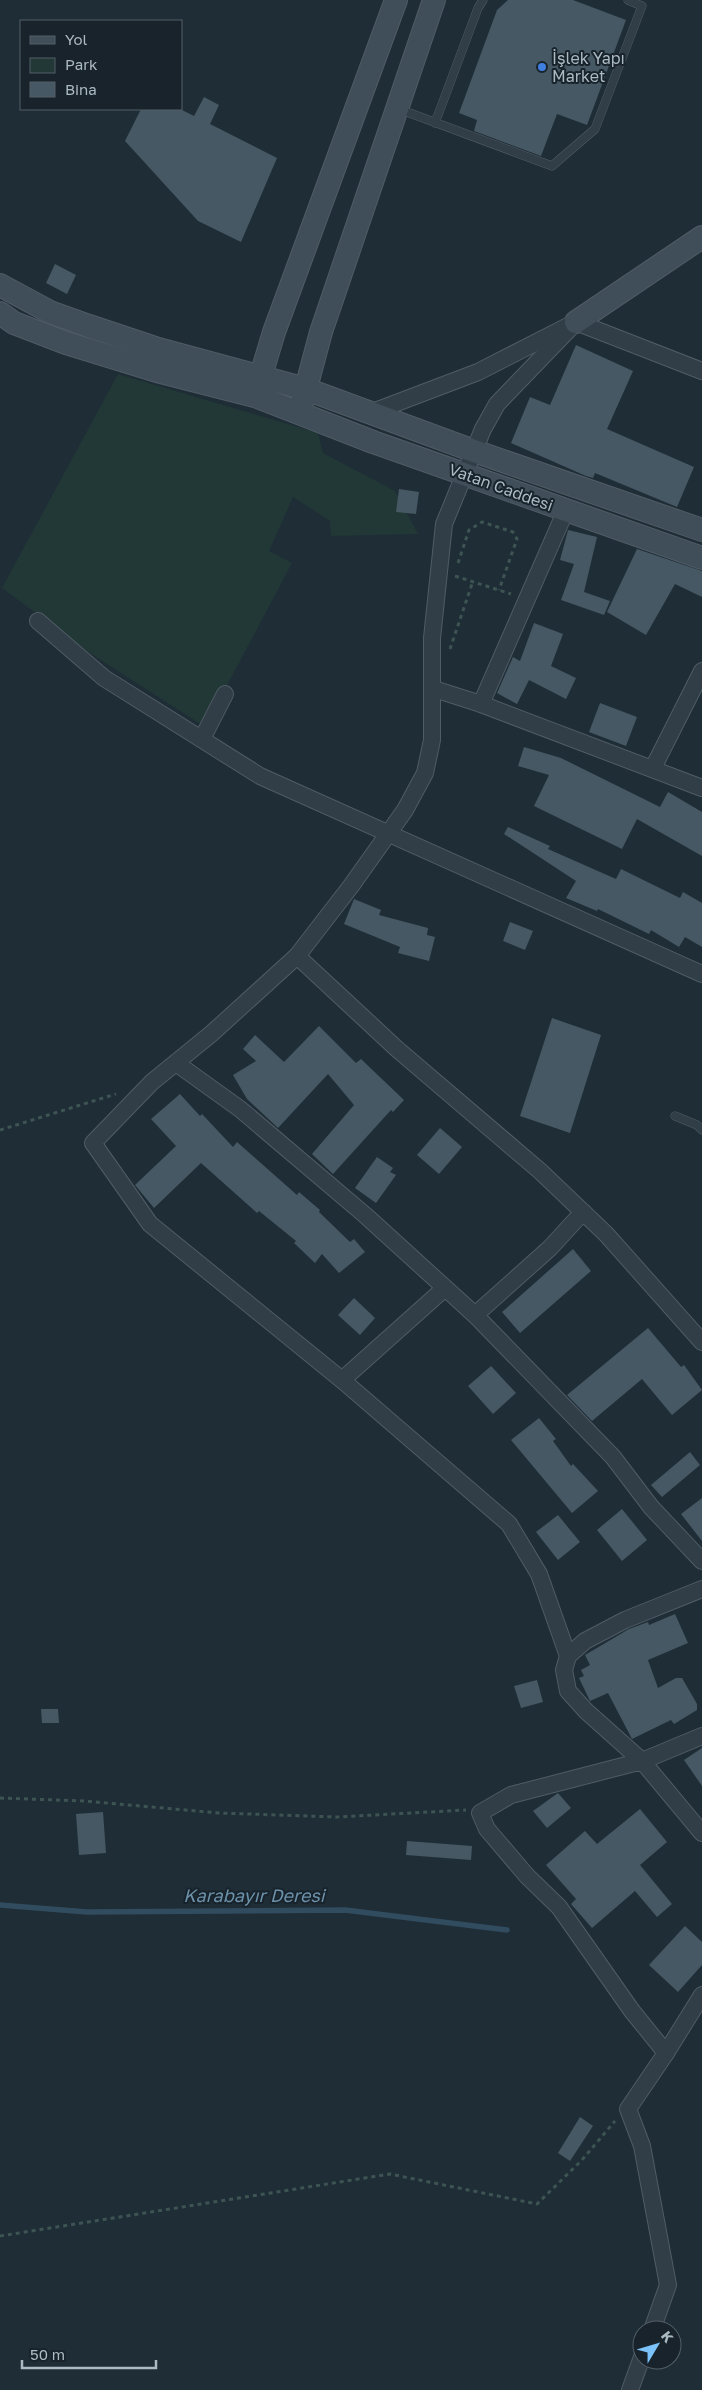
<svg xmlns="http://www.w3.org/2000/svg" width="702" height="2390" font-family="'Golos Text',sans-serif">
  <rect width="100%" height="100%" fill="#1f2d37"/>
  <polygon fill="#213836" points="118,374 318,433 323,453 395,491 418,534 331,536 330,521 293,497 269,551 292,563 205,727 87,651 2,588"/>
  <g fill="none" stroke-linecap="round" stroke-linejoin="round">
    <polyline stroke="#314c5f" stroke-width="5.5" points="0,1905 87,1912 345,1910 507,1930"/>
  </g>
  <g fill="#465863">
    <polygon points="508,0 573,0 626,20 587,125 557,114 541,156 474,131 477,120 459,113 497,10"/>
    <polygon points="204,97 219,105 210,124 277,158 241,242 198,221 125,141 141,109 180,109 194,116"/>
    <polygon points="55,264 76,275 67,294 46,283"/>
    <polygon points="576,345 633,371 607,429 694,467 677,507 595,473 593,478 586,476 511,443 530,397 550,405"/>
    <polygon points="399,489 419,492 416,514 396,512"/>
    <polygon points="568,530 597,537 584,592 610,601 604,615 561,600 574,564 560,560"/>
    <polygon points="637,549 702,571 702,597 675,584 646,635 607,612"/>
    <polygon points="534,623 563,634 551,666 576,678 566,699 529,680 517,704 497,693 513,657 520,661"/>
    <polygon points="600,703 637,717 626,746 589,732"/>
    <polygon points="524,747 561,758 660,807 668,792 702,812 702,856 637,819 622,849 534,806 549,775 518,766"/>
    <polygon points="508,827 550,846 548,849 616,879 621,869 680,898 683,892 702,903 702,947 685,937 679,947 651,930 649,934 598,909 597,911 566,898 576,881 504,834"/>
    <polygon points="354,899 381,910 379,915 428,928 427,935 435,937 429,961 398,953 400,947 344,924"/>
    <polygon points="510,922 533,931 525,950 503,941"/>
    <polygon points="552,1018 601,1035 570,1133 520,1116"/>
    <polygon points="319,1026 356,1063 361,1059 404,1100 393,1112 391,1110 333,1174 312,1154 354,1105 328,1074 278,1128 247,1099 233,1075 256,1061 243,1049 255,1035 284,1062"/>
    <polygon points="180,1094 200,1116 202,1114 233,1147 237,1142 297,1195 299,1192 320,1210 319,1212 350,1242 354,1239 365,1252 339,1273 322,1254 315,1263 294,1243 296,1241 259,1211 257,1213 201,1163 154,1208 135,1185 176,1146 151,1119"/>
    <polygon points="440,1128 462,1147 439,1174 417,1155"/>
    <polygon points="377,1157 393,1168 390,1172 396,1175 376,1203 355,1188"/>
    <polygon points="573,1249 591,1271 520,1333 502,1312"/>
    <polygon points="354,1298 375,1318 360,1335 338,1315"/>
    <polygon points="648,1328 681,1367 684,1365 702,1390 672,1415 642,1379 592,1421 567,1395"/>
    <polygon points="491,1366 516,1393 493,1414 468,1386"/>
    <polygon points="539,1418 556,1439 553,1441 571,1466 573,1464 598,1491 572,1513 511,1440"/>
    <polygon points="690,1452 700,1465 662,1497 651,1485"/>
    <polygon points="702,1498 702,1541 681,1514"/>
    <polygon points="622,1509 647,1540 622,1561 597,1530"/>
    <polygon points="558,1515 580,1542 558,1560 536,1532"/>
    <polygon points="675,1614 688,1643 648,1660 658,1688 676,1678 682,1678 697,1704 697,1710 674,1724 671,1720 632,1739 608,1693 590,1701 579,1678 584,1676 581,1670 590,1665 585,1655 629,1629 648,1622 649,1625"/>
    <polygon points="537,1680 543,1702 521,1708 514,1686"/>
    <polygon points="41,1709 58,1709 59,1723 42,1723"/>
    <polygon points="702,1748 702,1786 684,1760"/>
    <polygon points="558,1793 571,1808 547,1828 533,1811"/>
    <polygon points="640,1809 667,1842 640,1865 672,1904 657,1917 635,1891 592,1928 571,1904 576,1899 546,1865 585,1831 597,1844"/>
    <polygon points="103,1812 106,1853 79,1855 76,1814"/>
    <polygon points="407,1841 472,1846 471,1860 406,1855"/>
    <polygon points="685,1926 702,1942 702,1965 678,1992 649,1965"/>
    <polygon points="580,2117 593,2126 570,2161 558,2153"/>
  </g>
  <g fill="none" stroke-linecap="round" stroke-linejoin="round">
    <defs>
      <g id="lane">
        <polyline points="399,109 552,166 595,129 642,6 628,0"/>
        <polyline points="435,123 478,8 483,0"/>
        <polyline points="675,1116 697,1125 702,1130"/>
      </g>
      <g id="street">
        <polyline points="370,413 478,372 576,322 702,371"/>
        <polyline points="38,621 104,678 260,776 702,974"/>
        <polyline points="434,689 481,704 702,788"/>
        <polyline points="481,704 566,510"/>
        <polyline points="202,739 225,694"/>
        <polyline points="653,768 702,671"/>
        <polyline points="297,956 397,1049 540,1171 606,1234 702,1342"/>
        <polyline points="176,1063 240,1109 365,1215 475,1315 613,1457 651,1507 702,1561"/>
        <polyline points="475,1315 550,1248 583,1212"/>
        <polyline points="342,1380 445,1288"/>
        <polyline points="702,1589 625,1620 585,1641 568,1656 564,1670 568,1691 586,1711 642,1761 702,1736"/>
        <polyline points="568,1656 539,1574 509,1524 342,1380 150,1224 93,1143 152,1082 211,1034 297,956 351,886 405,810 425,773 432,740 432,638 444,524 483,429 497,404 576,322"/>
        <polyline points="702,1833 642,1761 511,1795 480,1813 487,1829 527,1876 559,1907 632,2011 666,2053 702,1995"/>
        <polyline points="652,2330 668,2285 642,2146 628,2109 666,2053"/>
        <polyline points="630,2390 642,2357"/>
      </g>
      <g id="secondary">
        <polyline points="0,285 50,312 89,326 155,348 306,389 474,451 702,530"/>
        <polyline points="0,313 14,323 66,343 157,371 255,396 373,442 702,558"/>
        <polyline points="576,322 702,237"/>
        <polyline points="256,392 274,332 396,0"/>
        <polyline points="302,403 321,332 434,0"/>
      </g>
    </defs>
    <use href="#lane" stroke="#505c65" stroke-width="9"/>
    <use href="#street" stroke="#505c65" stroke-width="18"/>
    <use href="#secondary" stroke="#505c65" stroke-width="24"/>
    <g stroke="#3e5453" stroke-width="3" stroke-dasharray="4 4" stroke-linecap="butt">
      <polyline points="458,563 469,530 482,522 513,532 517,539 499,590"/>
      <polyline points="455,576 511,594"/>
      <polyline points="450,649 473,581"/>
      <polyline points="0,1130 116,1094"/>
      <polyline points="0,1798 84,1801 219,1813 337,1817 466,1810"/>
      <polyline points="0,2236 390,2174 537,2204 582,2160 615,2121"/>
    </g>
    <use href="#lane" stroke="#323e47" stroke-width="8"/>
    <use href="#street" stroke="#323e47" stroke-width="16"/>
    <use href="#secondary" stroke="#404e5a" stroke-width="22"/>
  </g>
  <circle fill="#3f7fe0" stroke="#18232b" stroke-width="2" cx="542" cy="67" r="5"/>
  <g text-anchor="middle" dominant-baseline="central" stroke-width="4" stroke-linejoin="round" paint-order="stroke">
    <g font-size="16" fill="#acbac4" stroke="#18232b" text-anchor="start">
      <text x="552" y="58">İşlek Yapı<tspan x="552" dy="18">Market</tspan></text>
    </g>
    <g font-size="16" fill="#acbac4" stroke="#18232b">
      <text transform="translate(501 487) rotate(20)">Vatan Caddesi</text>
    </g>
    <g font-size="18" font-style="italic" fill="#6b91aa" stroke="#18232b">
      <text x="254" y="1895">Karabayır Deresi</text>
    </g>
  </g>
  <rect x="20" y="20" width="162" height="90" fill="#18232b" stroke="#535f68"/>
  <rect x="30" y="36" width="25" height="8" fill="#404e5a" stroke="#535f68"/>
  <text x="65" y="45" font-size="15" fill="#acbac4">Yol</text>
  <rect x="30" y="58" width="25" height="15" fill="#213836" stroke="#535f68"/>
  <text x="65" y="70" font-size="15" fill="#acbac4">Park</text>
  <rect x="30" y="82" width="25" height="15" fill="#465863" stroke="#535f68"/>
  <text x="65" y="95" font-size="15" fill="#acbac4">Bina</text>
  <g transform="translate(657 2345) rotate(52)"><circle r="24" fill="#18232b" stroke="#535f68"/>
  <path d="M0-4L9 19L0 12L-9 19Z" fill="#7bc2fb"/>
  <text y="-8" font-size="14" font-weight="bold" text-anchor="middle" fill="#acbac4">K</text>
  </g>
  <path d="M22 2360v8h134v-8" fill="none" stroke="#acbac4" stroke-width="2.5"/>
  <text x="30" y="2360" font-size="15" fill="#acbac4" stroke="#18232b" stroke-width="4" paint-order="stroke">50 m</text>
</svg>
